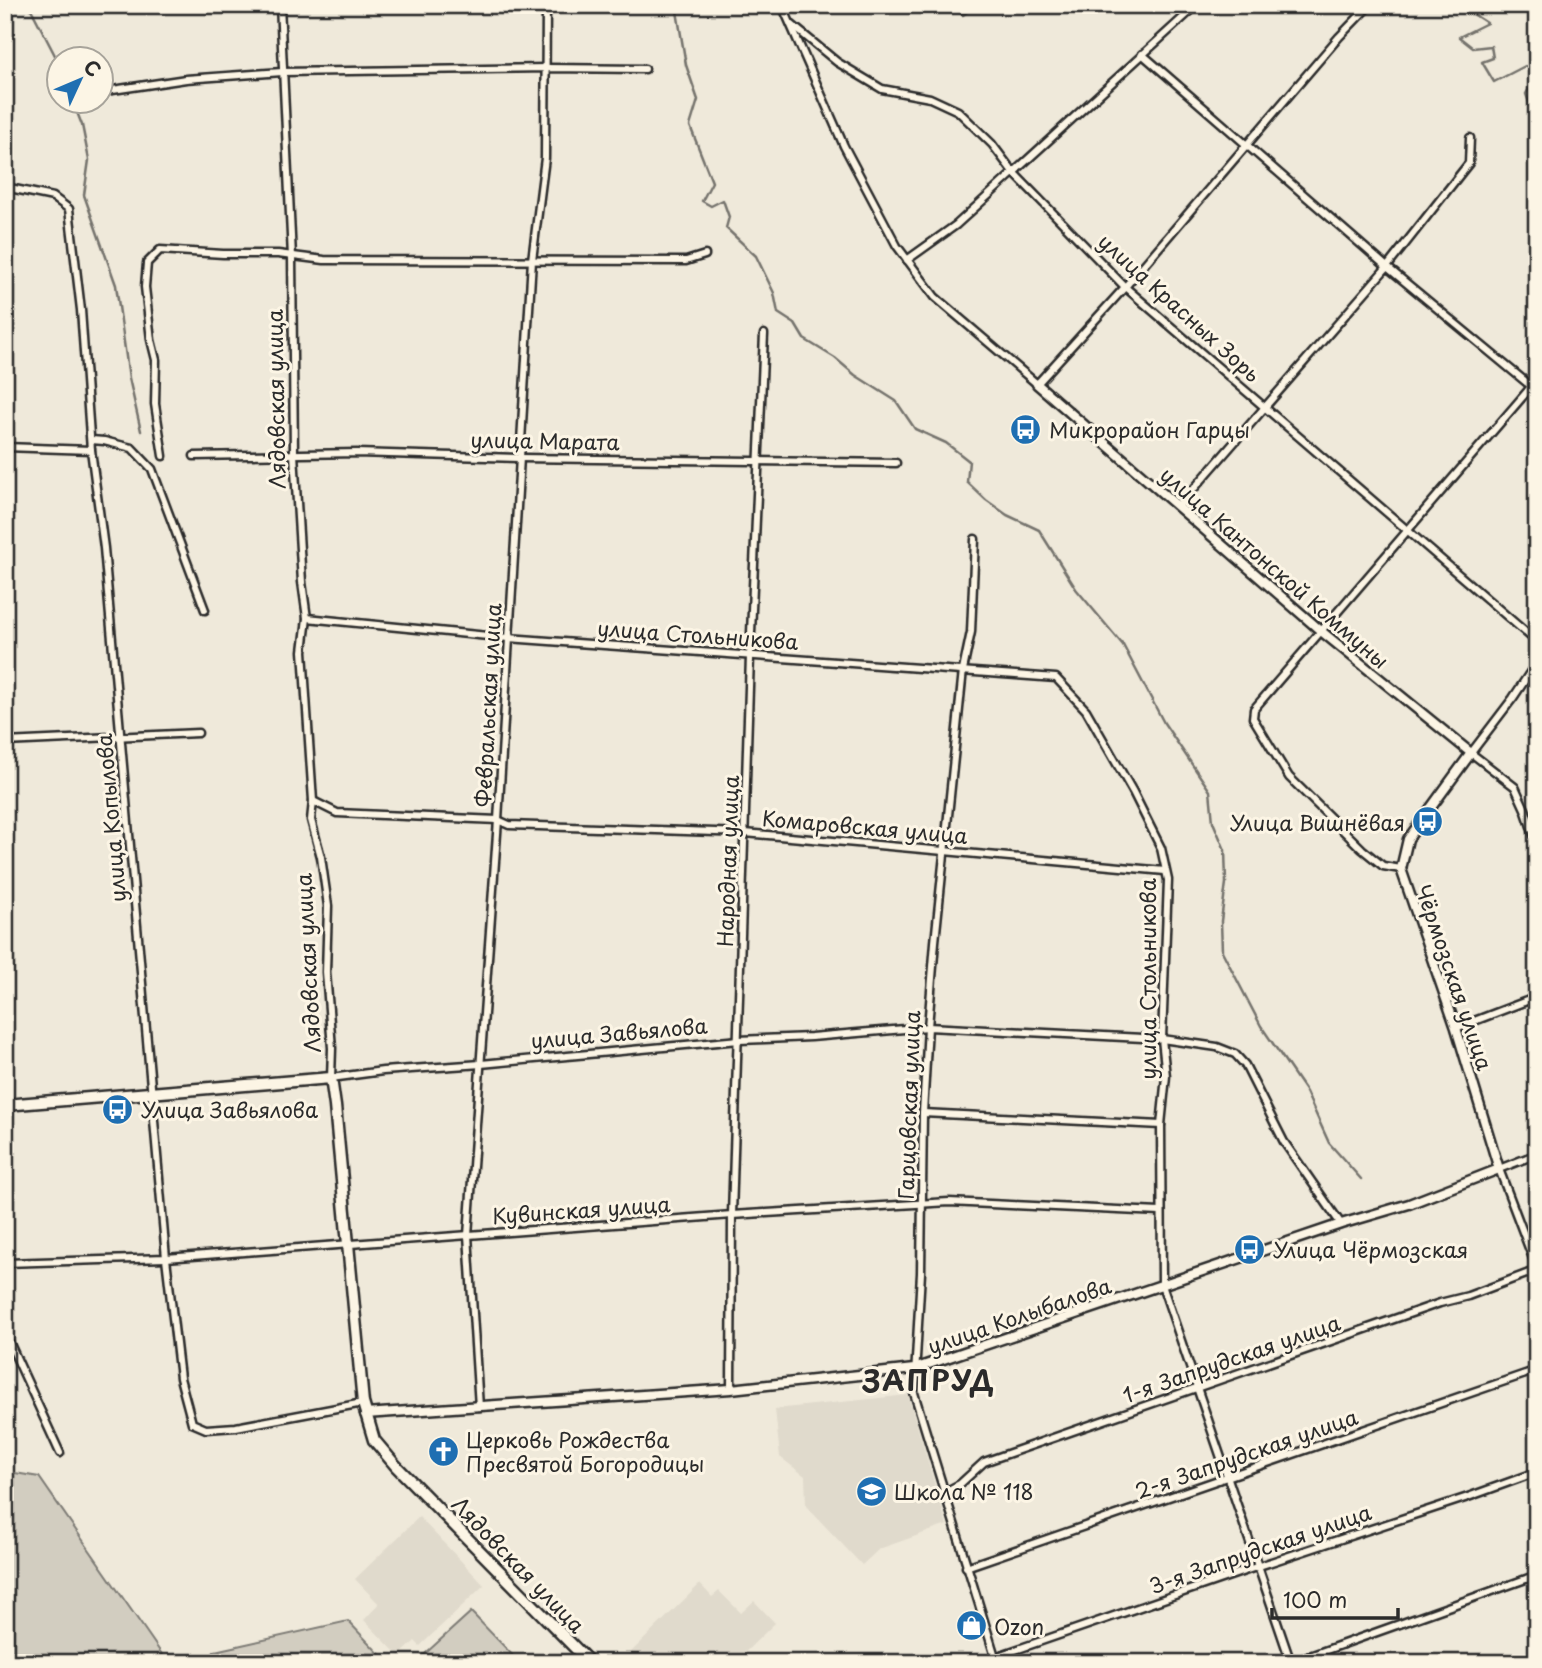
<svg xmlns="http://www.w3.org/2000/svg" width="1542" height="1668" font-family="'Playpen Sans',sans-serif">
  <rect width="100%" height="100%" fill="#efe9da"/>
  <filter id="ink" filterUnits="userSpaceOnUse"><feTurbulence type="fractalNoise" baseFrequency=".0143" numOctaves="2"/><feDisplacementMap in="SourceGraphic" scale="14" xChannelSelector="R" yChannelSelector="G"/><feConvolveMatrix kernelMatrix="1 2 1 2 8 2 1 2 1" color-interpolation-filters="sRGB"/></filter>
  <g filter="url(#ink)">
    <g fill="#e0dacc">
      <polygon points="908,1395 947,1525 879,1549 862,1565 806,1506 805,1476 780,1457 775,1409"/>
      <polygon points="419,1517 484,1585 420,1646 415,1641 399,1656 364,1620 379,1604 355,1579"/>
      <polygon points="700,1584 712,1597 719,1591 741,1613 754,1601 775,1623 734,1663 626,1663 623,1660"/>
    </g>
    <g fill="#d2cdc0" stroke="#7e7c76" stroke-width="2">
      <polygon points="5,1468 15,1473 39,1477 168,1663 5,1663"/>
      <polygon points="471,1612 520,1663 415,1663"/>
      <polygon points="348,1621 388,1663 204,1663 215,1651"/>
    </g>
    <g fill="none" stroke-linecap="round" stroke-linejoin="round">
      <g stroke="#75736d" stroke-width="2.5">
        <polyline points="29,5 60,65"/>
        <polyline points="676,5 686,65 698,100 690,126 712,182 702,201 711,206 723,200 729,217 726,228 756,256 774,293 778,313 795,324 804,339 835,358 855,375 896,401 915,429 946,443 969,461 967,482 986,500 1007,515 1039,530 1076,589 1123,645 1164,723 1210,791 1213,822 1225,850 1226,883 1221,921 1222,951 1261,1026 1306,1092 1329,1143 1361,1179"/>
        <polyline points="952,5 963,15 976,5"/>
        <polyline points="1459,5 1487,23 1459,37 1473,48 1491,46 1493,58 1482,62 1494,82 1525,66 1537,75 1526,94 1537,124"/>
        <polyline points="73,102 82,125 89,160 84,195 116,285 129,378 141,431"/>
      </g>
      <defs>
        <g id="minor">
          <polyline points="280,5 292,257 294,454 302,582 307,618 303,651 313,801 311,820 321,857 328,906 326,972 332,1048 331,1078 383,1071 481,1064 739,1040 811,1037 928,1027 1162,1039 1217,1047 1235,1054 1245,1065 1284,1142 1341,1224"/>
          <polyline points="782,5 844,146 897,246 935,297 1037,384 1125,287 1339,37 1370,5"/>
          <polyline points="791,24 837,62 882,89 930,98 958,111 992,144 1013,172 1125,287 1537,642"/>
          <polyline points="1142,54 1387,267 1537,391"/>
          <polyline points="106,91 186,79 282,72 547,68 645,69"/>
          <polyline points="5,187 53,197 69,209 81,310 91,450 104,548 166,1258 180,1378 192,1423 206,1429 236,1427 363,1403"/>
          <polyline points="907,260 956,225 1197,5"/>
          <polyline points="91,440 104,441 132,448 152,469 205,610"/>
          <polyline points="5,447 91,450"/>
          <polyline points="163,456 155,404 156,360 151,340 145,287 147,263 160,250 223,254 278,254 324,260 686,261 705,255"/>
          <polyline points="194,456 357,453 519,458 896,463"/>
          <polyline points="1178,507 1387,267 1469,163 1470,138"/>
          <polyline points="975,539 971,632 963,670 935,942 928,1027 923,1113 921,1273 914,1393 997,1663"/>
          <polyline points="307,618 508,638 1056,678 1086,710 1133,792 1161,848 1168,880 1162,1039 1166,1076 1161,1125 1162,1285 1291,1663"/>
          <polyline points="1537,662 1513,698 1471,753 1515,787 1525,809 1537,844"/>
          <polyline points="5,742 198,733"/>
          <polyline points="313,801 337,813 498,820 509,825 745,833 1165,871"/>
          <polyline points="1401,869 1383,866 1362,849 1289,777 1253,718 1254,709 1537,380"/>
          <polyline points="1456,1028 1537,997"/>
          <polyline points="923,1113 1161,1125"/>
          <polyline points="1537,1154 1499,1169 1537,1269"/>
          <polyline points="5,1263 166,1258 732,1215 949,1202 1160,1212"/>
          <polyline points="5,1333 60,1453"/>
          <polyline points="731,1389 732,1215 750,656 764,334"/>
          <polyline points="479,1407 468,1235 498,820 532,260 545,158 546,5"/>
          <polyline points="945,1492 960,1484 984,1462 1440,1303 1468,1296 1537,1270"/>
          <polyline points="966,1567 1537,1370"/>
          <polyline points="995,1657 1259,1566 1468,1497 1537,1472"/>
          <polyline points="1290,1663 1537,1575"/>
        </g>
        <polyline id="tertiary" points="365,1414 731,1389 914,1369 1341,1224 1409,1204 1499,1169 1456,1028 1401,869 1408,839 1471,753 1321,631 1037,384"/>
        <polyline id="secondary" points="5,1105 331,1078 335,1106 363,1403 374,1440 396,1466 590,1663"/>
      </defs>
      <use href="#minor" stroke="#2b2b2b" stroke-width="11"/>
      <use href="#tertiary" stroke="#2b2b2b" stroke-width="13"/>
      <use href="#secondary" stroke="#2b2b2b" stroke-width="15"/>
      <use href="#minor" stroke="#fcf5e5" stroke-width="6"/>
      <use href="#tertiary" stroke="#fcf5e5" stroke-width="8"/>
      <use href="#secondary" stroke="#fcf5e5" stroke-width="10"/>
    </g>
  </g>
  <defs>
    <symbol id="bus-disc" viewBox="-11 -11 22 22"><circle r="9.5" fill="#1f6fb2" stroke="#fcf5e5"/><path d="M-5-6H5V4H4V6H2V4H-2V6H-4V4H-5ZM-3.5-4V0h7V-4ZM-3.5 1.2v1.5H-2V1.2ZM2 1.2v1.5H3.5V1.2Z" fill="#fff"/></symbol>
    <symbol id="church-disc" viewBox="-11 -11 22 22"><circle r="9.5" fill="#1f6fb2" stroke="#fcf5e5"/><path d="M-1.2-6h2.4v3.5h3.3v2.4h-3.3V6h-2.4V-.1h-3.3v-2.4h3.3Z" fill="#fff"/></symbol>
    <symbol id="school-disc" viewBox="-11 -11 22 22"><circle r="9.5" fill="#1f6fb2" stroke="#fcf5e5"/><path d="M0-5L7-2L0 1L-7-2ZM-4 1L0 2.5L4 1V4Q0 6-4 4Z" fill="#fff"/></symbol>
    <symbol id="shop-disc" viewBox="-11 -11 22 22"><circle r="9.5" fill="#1f6fb2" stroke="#fcf5e5"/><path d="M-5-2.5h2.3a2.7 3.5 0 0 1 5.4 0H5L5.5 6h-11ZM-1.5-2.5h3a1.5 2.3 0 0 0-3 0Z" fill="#fff"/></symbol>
  </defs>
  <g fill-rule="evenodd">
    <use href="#bus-disc" x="1008" y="412" width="35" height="35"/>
    <use href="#bus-disc" x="1410" y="804" width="35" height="35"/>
    <use href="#bus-disc" x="100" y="1092" width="35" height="35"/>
    <use href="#bus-disc" x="1232" y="1232" width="35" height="35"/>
    <use href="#church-disc" x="426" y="1434" width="35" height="35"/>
    <use href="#school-disc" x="854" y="1474" width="35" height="35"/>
    <use href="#shop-disc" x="954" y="1608" width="35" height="35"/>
  </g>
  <g text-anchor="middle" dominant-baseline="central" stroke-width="6" stroke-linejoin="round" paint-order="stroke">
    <g font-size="21" fill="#2b2b2b" stroke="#fcf5e5">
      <text transform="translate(1180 307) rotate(42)">улица Красных Зорь</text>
      <text transform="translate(275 399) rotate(-91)">Лядовская улица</text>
      <text transform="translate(545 440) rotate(1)">улица Марата</text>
      <text transform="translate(1275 567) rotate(41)">улица Кантонской Коммуны</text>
      <text transform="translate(698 634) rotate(4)">улица Стольникова</text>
      <text transform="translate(487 705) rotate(-87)">Февральская улица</text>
      <text transform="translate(110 818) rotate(-95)">улица Копылова</text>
      <text transform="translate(865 826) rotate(5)">Комаровская улица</text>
      <text transform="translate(727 861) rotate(-88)">Народная улица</text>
      <text transform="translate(307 963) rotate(-93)">Лядовская улица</text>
      <text transform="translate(1455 977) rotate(71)">Чёрмозская улица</text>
      <text transform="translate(1147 979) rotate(-90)">улица Стольникова</text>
      <text transform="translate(619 1032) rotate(-5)">улица Завьялова</text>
      <text transform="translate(908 1105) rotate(-88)">Гарцовская улица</text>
      <text transform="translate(581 1209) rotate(-4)">Кувинская улица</text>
      <text transform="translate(1019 1315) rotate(-19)">улица Колыбалова</text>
      <text transform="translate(1231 1358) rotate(-19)">1-я Запрудская улица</text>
      <text transform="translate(1246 1453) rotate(-19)">2-я Запрудская улица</text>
      <text transform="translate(1260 1548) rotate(-19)">3-я Запрудская улица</text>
      <text transform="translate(519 1564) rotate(46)">Лядовская улица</text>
    </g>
    <g font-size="21" fill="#2b2b2b" stroke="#fcf5e5" text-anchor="start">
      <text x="1049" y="429">Микрорайон Гарцы</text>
      <text x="1405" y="822" text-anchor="end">Улица Вишнёвая</text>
      <text x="141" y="1109">Улица Завьялова</text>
      <text x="1273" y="1249">Улица Чёрмозская</text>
      <text x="466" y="1439">Церковь Рождества<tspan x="466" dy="24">Пресвятой Богородицы</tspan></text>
      <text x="894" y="1491">Школа № 118</text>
      <text x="994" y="1626">Ozon</text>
    </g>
    <g font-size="28" font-weight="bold" letter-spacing="2" fill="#2b2b2b" stroke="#fcf5e5">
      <text x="929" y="1379">ЗАПРУД</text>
    </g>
  </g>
  <rect width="1542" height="1668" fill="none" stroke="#fcf5e5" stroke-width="28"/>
  <rect x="14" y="14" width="1514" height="1640" fill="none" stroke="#2b2b2b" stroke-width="2.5" filter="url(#ink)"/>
  <g transform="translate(80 80) rotate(46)"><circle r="33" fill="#fcf5e5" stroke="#a8a49b" stroke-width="2"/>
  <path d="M0-5L12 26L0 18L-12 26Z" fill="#1f6fb2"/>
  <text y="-10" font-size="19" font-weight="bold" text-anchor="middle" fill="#2b2b2b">С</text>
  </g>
  <path d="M1272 1608v10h126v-10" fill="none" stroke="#2b2b2b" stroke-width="3.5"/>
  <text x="1283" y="1608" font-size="21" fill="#2b2b2b" stroke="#fcf5e5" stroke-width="5" paint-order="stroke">100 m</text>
</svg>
